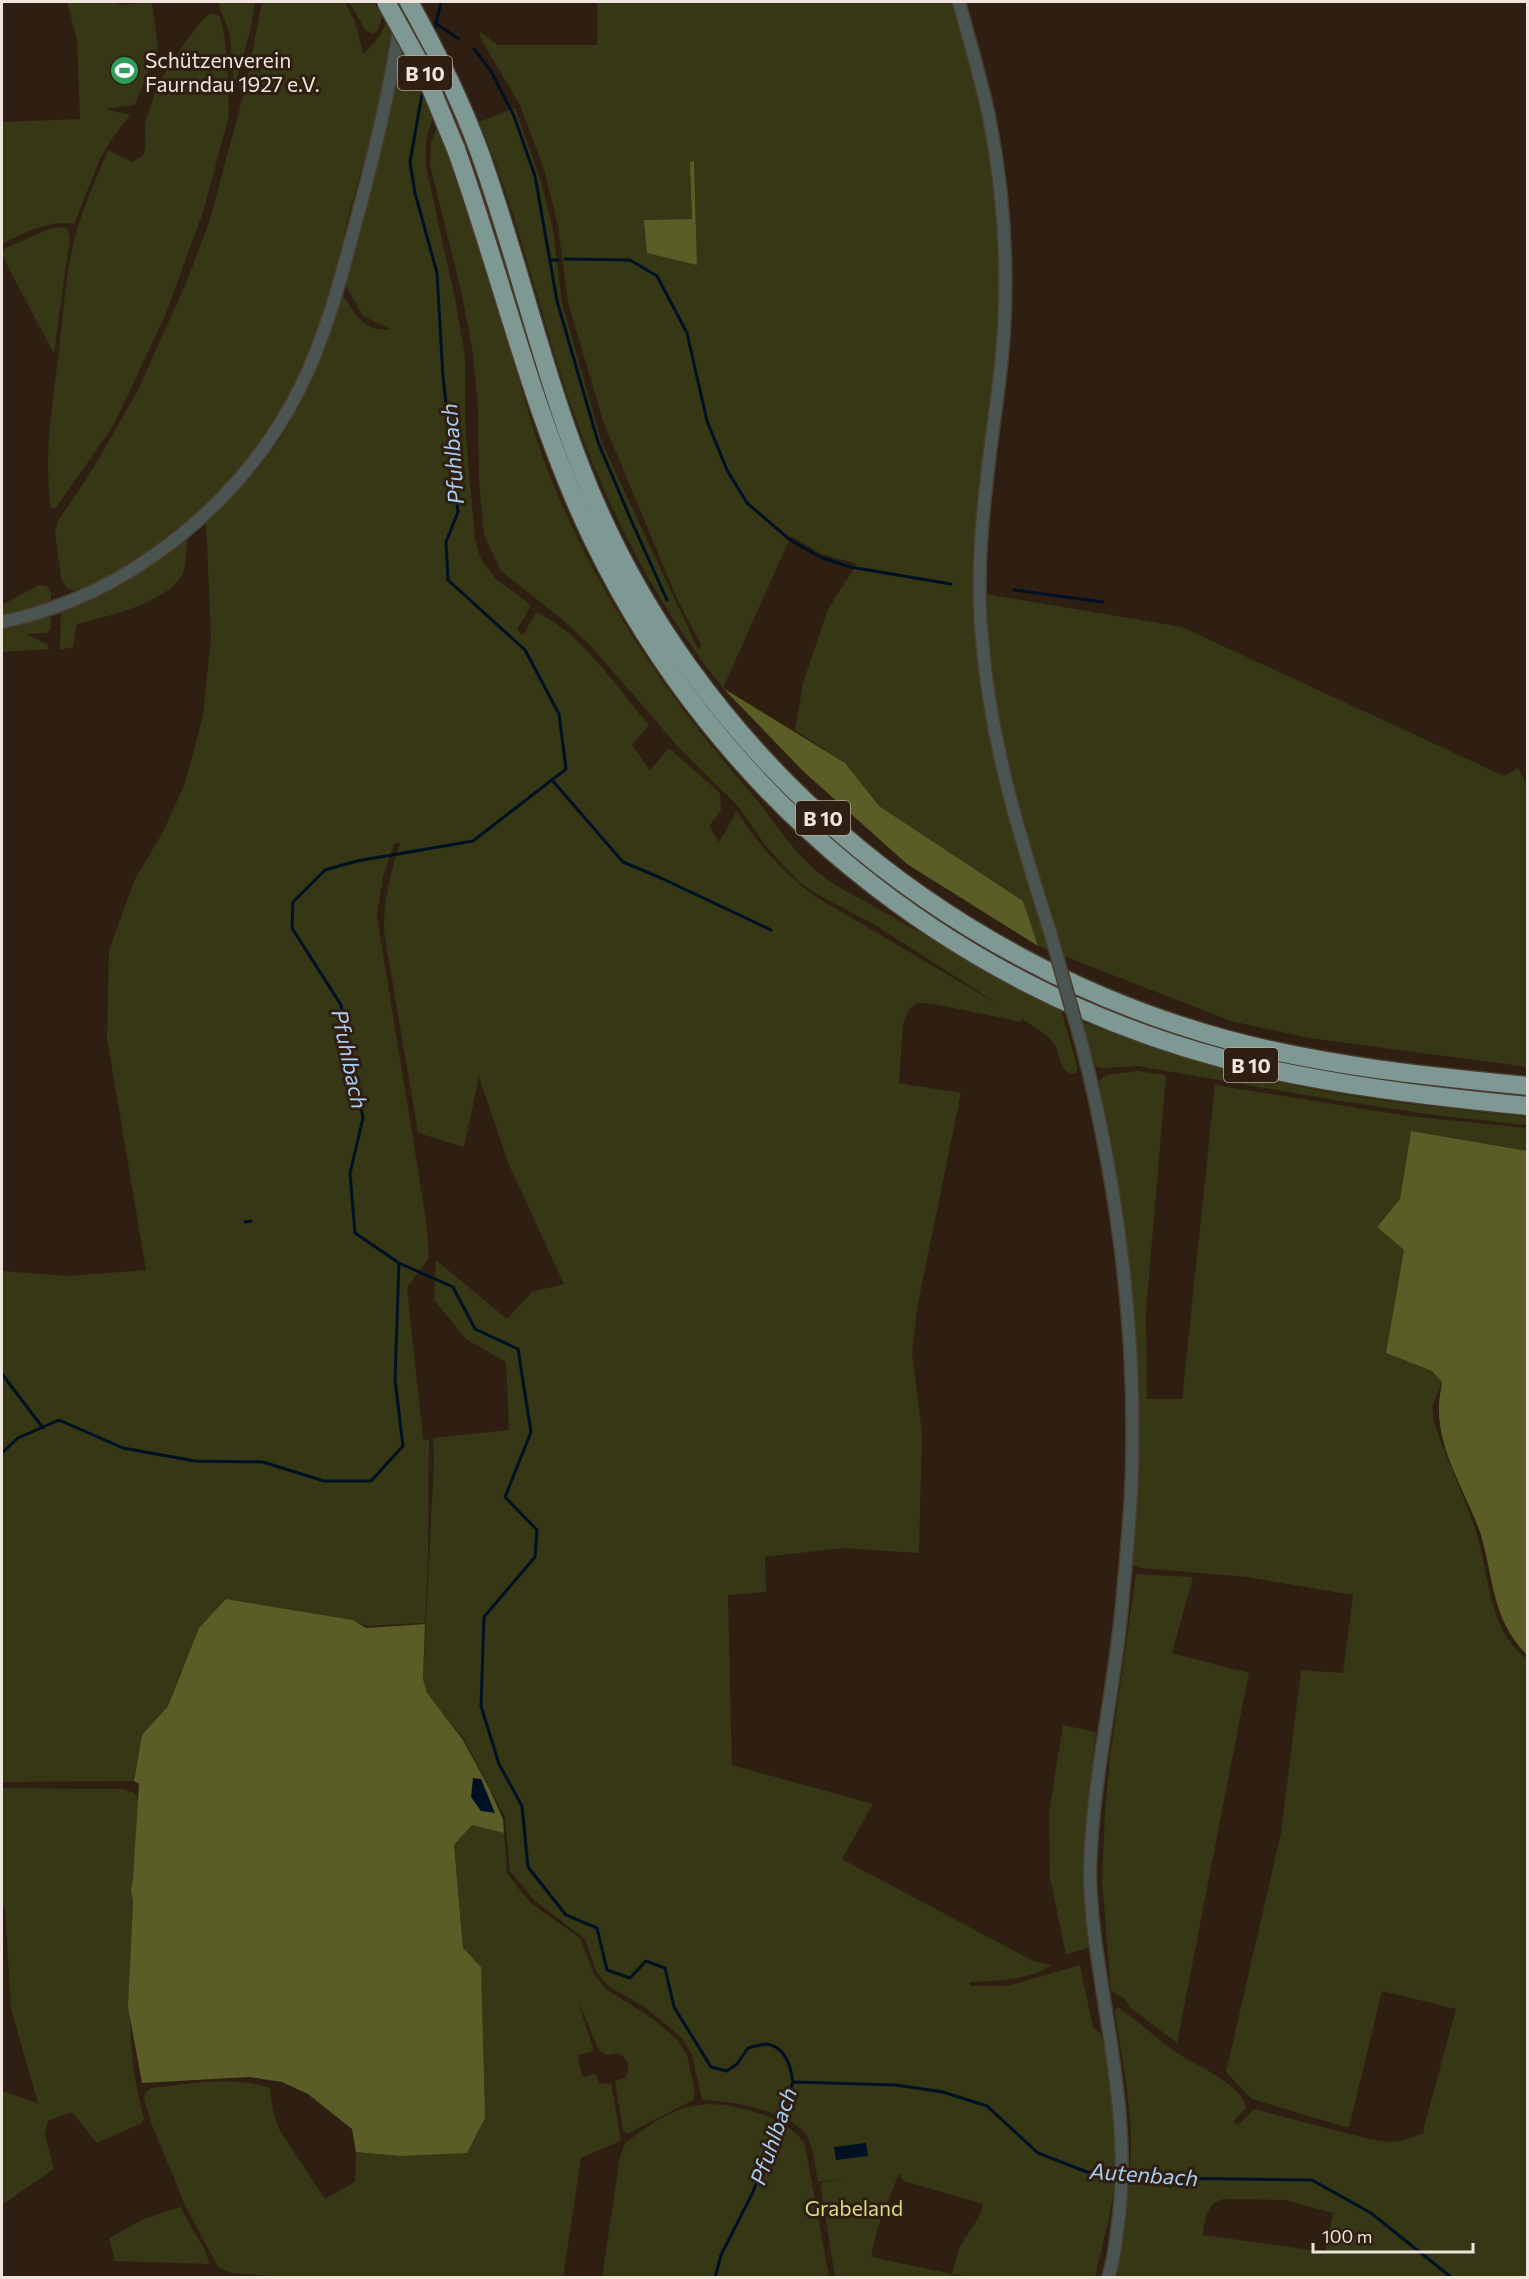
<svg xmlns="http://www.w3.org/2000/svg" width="1529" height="2279" font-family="Commissioner,sans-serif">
  <rect width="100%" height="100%" fill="#2e1f12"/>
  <g fill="#353715" fill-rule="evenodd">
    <path d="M67 2H115L121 5 152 2 158 48 135 105 105 109 130 115 111 140 100 159 74 224C49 219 23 234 2 244V122L80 119 77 39Z"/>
    <polygon points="218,2 255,2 251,28 234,89 230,35"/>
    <polygon points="262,2 345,2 356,24 363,54 379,37 386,22 394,37 381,100 347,222 336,279 315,339 296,385 257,447 224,488 190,522 148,553 113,574 77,592 67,588 61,578 55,532 58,521 91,472 137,392 187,281 210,219 245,89"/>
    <polygon points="349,2 374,2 382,16 378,30 374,34 366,31"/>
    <path d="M597 2H959L989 117 1006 269 980 584 990 664 986 594 1182 627 1504 776 1518 768 1528 786 1527 1067 1309 1038 1231 1021 1038 946 1023 901 879 806 845 763 795 730 803 683 828 609 857 564 822 554 791 536 723 688C658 608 610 514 575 417 540 319 520 217 479 122L515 108 541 181 553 229 562 303 602 443 698 649 702 646 678 601 603 421 568 302 558 226 544 169 520 105 482 41 479 31 498 45H597ZM693 161 694 162 697 265 644 220 692 219 691 162Z"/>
    <path d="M211 13 220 16 224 33 227 60 229 116 203 212 165 316 113 426 55 509 51 508C44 462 51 414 57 367 62 328 64 288 72 249 79 215 95 182 108 150L132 162 143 156C148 143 143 131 146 120 150 107 155 92 161 80 167 68 201 17 211 13Z"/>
    <path d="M402 51 433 117 426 139V167L455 298 465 356V422L475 540 481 559 495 578 531 605 517 630 523 635 536 612C582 633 617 688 649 725L632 745 650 770 669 748 720 793 721 810 709 826 719 842 737 811C758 846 784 873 816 897L1001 1006 872 923 818 895 798 881 765 845 738 806 679 748 592 647 564 621 501 571 484 535 479 483 478 409 473 354 462 295 430 165 431 143 437 127C466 205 489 285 514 364 527 407 539 452 557 493 604 603 668 697 746 787 774 819 792 854 828 880 843 891 861 898 877 908 937 943 999 976 1061 1009L1078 1069 1075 1074C1056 1072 1062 1052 1052 1041 1045 1032 1030 1025 1021 1018L1022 1022 933 1004 917 1003 909 1010 903 1024 899 1083 961 1093 917 1308 912 1353 922 1432 919 1553 842 1548 765 1557 766 1592 728 1595 732 1765 873 1804 842 1859 1035 1962 1053 1965C1028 1980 998 1981 969 1982L970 1986H1007L1080 1965 1093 2028 1101 2033C1110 2077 1119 2124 1116 2169 1114 2204 1103 2243 1095 2277L974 2278 953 2274V2278L835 2277 820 2183 842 2179 818 2182C815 2167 814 2144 804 2132 786 2111 728 2100 702 2100L692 2055 682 2038 645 2007 608 1986 596 1971 585 1939 535 1901 510 1871 505 1817 464 1739 427 1694 423 1679 434 1462 433 1438 509 1430 506 1362 466 1339 434 1300 436 1260 507 1319 532 1292 564 1284 509 1165 479 1077 464 1147 418 1133 384 931C383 900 391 872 400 843L394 844 383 877 377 916 427 1226 429 1258 407 1287 423 1439 429 1440 428 1558 425 1623 366 1626 353 1620 226 1599 180 1674 168 1706 142 1735 134 1781 2 1782V1271L68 1276 146 1270 107 1038 109 950 135 879 163 832 185 783 203 716 211 638 206 522C227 501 248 481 266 458 304 410 321 349 341 292 356 315 362 331 392 330L363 316 344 283 379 162ZM899 2173 904 2181 983 2204 980 2215 959 2248 952 2274 871 2257 877 2230Z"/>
    <polygon points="62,227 66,228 70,236 54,354 2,255 2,250 49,229"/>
    <path d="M188 538C186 548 187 566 182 575 167 603 105 617 77 624L73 647 60 650 61 609 151 562Z"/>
    <polygon points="39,585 47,586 51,592 51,599 48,602 2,617 2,605"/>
    <polygon points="44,615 51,618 51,628 47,633 26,634 46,644 50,649 2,652 2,626"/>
    <path d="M1083 1022C1155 1049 1226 1072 1301 1087 1376 1102 1452 1109 1527 1117V1125L1434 1115 1335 1100 1138 1066 1107 1068H1099L1093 1064Z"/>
    <path d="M1138 1071 1166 1075 1146 1313 1147 1399H1182L1215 1085 1408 1116 1527 1128V1151L1411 1131 1400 1199 1377 1227 1404 1250 1386 1353 1432 1371 1442 1382 1432 1407 1434 1423C1447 1460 1465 1497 1477 1535 1490 1577 1488 1630 1527 1659V2277H1117C1123 2233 1131 2189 1131 2144 1131 2100 1121 2055 1115 2011L1118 2007C1136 2020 1153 2035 1170 2048 1189 2063 1242 2082 1246 2108L1233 2121 1238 2125 1254 2109 1369 2139 1391 2142 1405 2140 1424 2133V2127L1456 2009 1382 1991 1349 2128 1252 2099 1226 2072 1281 1833 1301 1670 1343 1673 1353 1595 1247 1577 1140 1568 1130 1564 1134 1315 1124 1222 1098 1082 1106 1075ZM1223 2199 1285 2200 1333 2213 1325 2252 1203 2235C1205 2218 1206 2205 1223 2199Z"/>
    <polygon points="1136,1574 1193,1577 1172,1653 1233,1669 1249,1672 1177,2043 1131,2008 1124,1998 1111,1991 1102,1881 1105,1811 1110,1757"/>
    <polygon points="1063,1725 1096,1732 1084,1839 1085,1897 1090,1947 1066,1955 1050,1878 1049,1812"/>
    <path d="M2 1788 124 1789 134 1793 139 1801 133 1879 131 1890 133 1901C130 1974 124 2047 144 2119L142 2123 97 2143 72 2112 48 2121 45 2135 54 2169 2 2205V2091L38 2103 11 2009 5 1908 2 1907Z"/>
    <path d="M472 1825 504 1833 507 1872 518 1888 532 1904 580 1938 594 1974 606 1989 653 2019 677 2039 687 2055 695 2093 693 2100 627 2134 623 2130 615 2081 625 2078C631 2068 629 2059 618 2053L607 2055 599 2050 578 2001 594 2051 578 2055 582 2077 596 2074 599 2084 611 2083 621 2141 581 2158 563 2278H297L231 2273 218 2267 185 2205 152 2125 144 2099 145 2093 151 2088C190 2084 232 2075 270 2088L273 2111 279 2129 325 2199 355 2182 356 2152 400 2156 463 1948 454 1845Z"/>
    <path d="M706 2104C735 2103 791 2118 805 2145L829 2277H602L620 2157 625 2143 654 2122 682 2108Z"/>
    <polygon points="180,2207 206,2252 209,2264 115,2261 109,2238 144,2219"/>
  </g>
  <g fill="#5a5e26">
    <polygon points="694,161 697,265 647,253 644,220 692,219 690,162"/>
    <polygon points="723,688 845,763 879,806 1023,901 1038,946 907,864 803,771"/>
    <path d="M1411 1131 1527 1151V1655C1491 1619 1494 1577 1480 1532 1466 1492 1437 1450 1439 1405 1439 1398 1441 1390 1442 1382L1432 1371 1386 1353 1404 1250 1377 1227 1400 1199Z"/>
    <polygon points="226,1599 353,1620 366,1628 425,1624 423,1679 427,1693 463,1740 489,1788 503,1819 504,1833 472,1825 454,1845 463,1948 481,1967 485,2118 467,2153 400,2156 356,2152 352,2129 308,2094 282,2082 249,2077 142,2083 128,2007 133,1901 131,1890 133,1879 139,1784 134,1781 142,1735 168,1706 199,1628"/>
  </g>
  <g fill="#011124">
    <polygon points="473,1778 481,1779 495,1813 481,1811 471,1797"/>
    <polygon points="866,2143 868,2156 836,2160 834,2147"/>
  </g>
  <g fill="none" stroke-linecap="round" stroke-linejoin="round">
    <g stroke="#011124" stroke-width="3">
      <polyline points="435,23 459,39"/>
      <polyline points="434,32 441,2"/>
      <polyline points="474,49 491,71 514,116 535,176 557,301 598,442 631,520 667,600"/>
      <path d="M423 89 410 162 415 193 437 273 443 377 458 512 446 542 448 580 525 650 559 714 566 769 473 841 357 861 325 870 293 902 292 928 341 1005 363 1118 350 1173 355 1233 399 1263 453 1287 475 1329 518 1349 531 1432 505 1497 537 1530 535 1557 484 1617 481 1706 499 1764 522 1806 528 1867 566 1915 597 1928 607 1970 630 1978 646 1961 665 1968 674 2007 711 2067 727 2071 737 2064 748 2048C753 2047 762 2044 767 2044 786 2047 791 2067 793 2082L753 2192 721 2255 715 2278"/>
      <polyline points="565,259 630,260 657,276 687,333 707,421 727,470 747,503 789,539 820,557 850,567 951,584"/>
      <polyline points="552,260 558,260"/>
      <polyline points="1014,590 1103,602"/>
      <polyline points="552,780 623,862 661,878 771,930"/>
      <polyline points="245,1222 251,1221"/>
      <polyline points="2,1374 43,1428"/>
      <polyline points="2,1453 18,1438 59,1420 123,1448 195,1461 263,1462 324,1481 371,1481 403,1446 395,1380 399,1263"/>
      <polyline points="793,2082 896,2085 943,2092 987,2106 1038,2153 1087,2172 1119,2175"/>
      <polyline points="1125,2175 1158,2178 1312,2180 1371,2213 1452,2278"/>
    </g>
    <defs>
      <g id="minor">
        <path d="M959 2C969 40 981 78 989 117 1003 187 1008 259 1004 330 1001 383 991 434 986 487 980 537 977 589 982 639 990 741 1020 838 1051 935"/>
        <path d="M2 622C128 596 241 504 299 390 327 334 342 274 358 214 377 144 394 74 403 2"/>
        <path d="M1083 1049C1117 1185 1136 1328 1132 1468 1131 1514 1126 1560 1122 1605 1114 1694 1092 1781 1090 1870 1090 1916 1098 1961 1105 2006 1116 2075 1127 2146 1119 2216 1116 2237 1115 2258 1108 2278"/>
      </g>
      <g id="highway">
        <path d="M409 2C435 49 459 97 478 148 517 255 541 367 583 473 692 751 939 960 1225 1039 1324 1066 1426 1076 1528 1086"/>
        <path d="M456 149C503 280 533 417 594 542 718 797 951 987 1225 1059 1324 1084 1425 1096 1528 1106"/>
      </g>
    </defs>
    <use href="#minor" stroke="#493b2e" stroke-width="15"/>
    <use href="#highway" stroke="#493b2e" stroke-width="21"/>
    <use href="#minor" stroke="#4a5552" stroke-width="12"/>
    <use href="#highway" stroke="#7e9993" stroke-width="18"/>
    <defs>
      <polyline id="minor-bridge" points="1051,935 1083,1049"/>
      <polyline id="highway-bridge" points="386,2 423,69 456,149"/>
    </defs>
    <use href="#minor-bridge" stroke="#493b2e" stroke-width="15" stroke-linecap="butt"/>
    <use href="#highway-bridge" stroke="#493b2e" stroke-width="21" stroke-linecap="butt"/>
    <use href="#minor-bridge" stroke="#4a5552" stroke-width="12"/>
    <use href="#highway-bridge" stroke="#7e9993" stroke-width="18"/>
  </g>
  <defs>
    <symbol id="stadium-disc" viewBox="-11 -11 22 22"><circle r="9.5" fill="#2e9e5b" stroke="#2e1f12"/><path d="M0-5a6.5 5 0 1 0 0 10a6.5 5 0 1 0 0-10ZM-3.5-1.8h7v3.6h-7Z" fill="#fff"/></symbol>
  </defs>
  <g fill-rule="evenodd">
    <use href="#stadium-disc" x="108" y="54" width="33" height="33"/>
  </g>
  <g text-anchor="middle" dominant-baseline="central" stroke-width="6" stroke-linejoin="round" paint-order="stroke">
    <g fill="#2e1f12" stroke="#b5aa9f" stroke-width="1.5">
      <rect x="398" y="56" width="54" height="34" rx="4.5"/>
      <rect x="796" y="801" width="54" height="34" rx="4.5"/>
      <rect x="1224" y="1048" width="54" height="34" rx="4.5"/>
    </g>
    <g font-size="20" font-weight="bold" fill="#efe5dc">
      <text x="425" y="73">B 10</text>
      <text x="823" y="818">B 10</text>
      <text x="1251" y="1065">B 10</text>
    </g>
    <g font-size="21" fill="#efe5dc" stroke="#2e1f12" text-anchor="start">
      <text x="145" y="59">Schützenverein<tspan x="145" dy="24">Faurndau 1927 e.V.</tspan></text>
    </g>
    <g font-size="21" fill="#d4db86" stroke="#2e1f12">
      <text x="854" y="2207">Grabeland</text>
    </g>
    <g font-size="22" font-style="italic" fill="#aacdf2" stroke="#2e1f12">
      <text transform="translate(452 454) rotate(-94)">Pfuhlbach</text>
      <text transform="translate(350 1059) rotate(78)">Pfuhlbach</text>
      <text transform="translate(773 2136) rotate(-71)">Pfuhlbach</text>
      <text transform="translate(1144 2174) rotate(4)">Autenbach</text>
    </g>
  </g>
  <rect width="1529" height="2279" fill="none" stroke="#efe5dc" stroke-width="6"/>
  <path d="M1313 2243v9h160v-9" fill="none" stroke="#efe5dc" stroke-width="3"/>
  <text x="1322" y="2243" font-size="18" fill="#efe5dc" stroke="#2e1f12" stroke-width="4.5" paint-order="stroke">100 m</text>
</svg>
